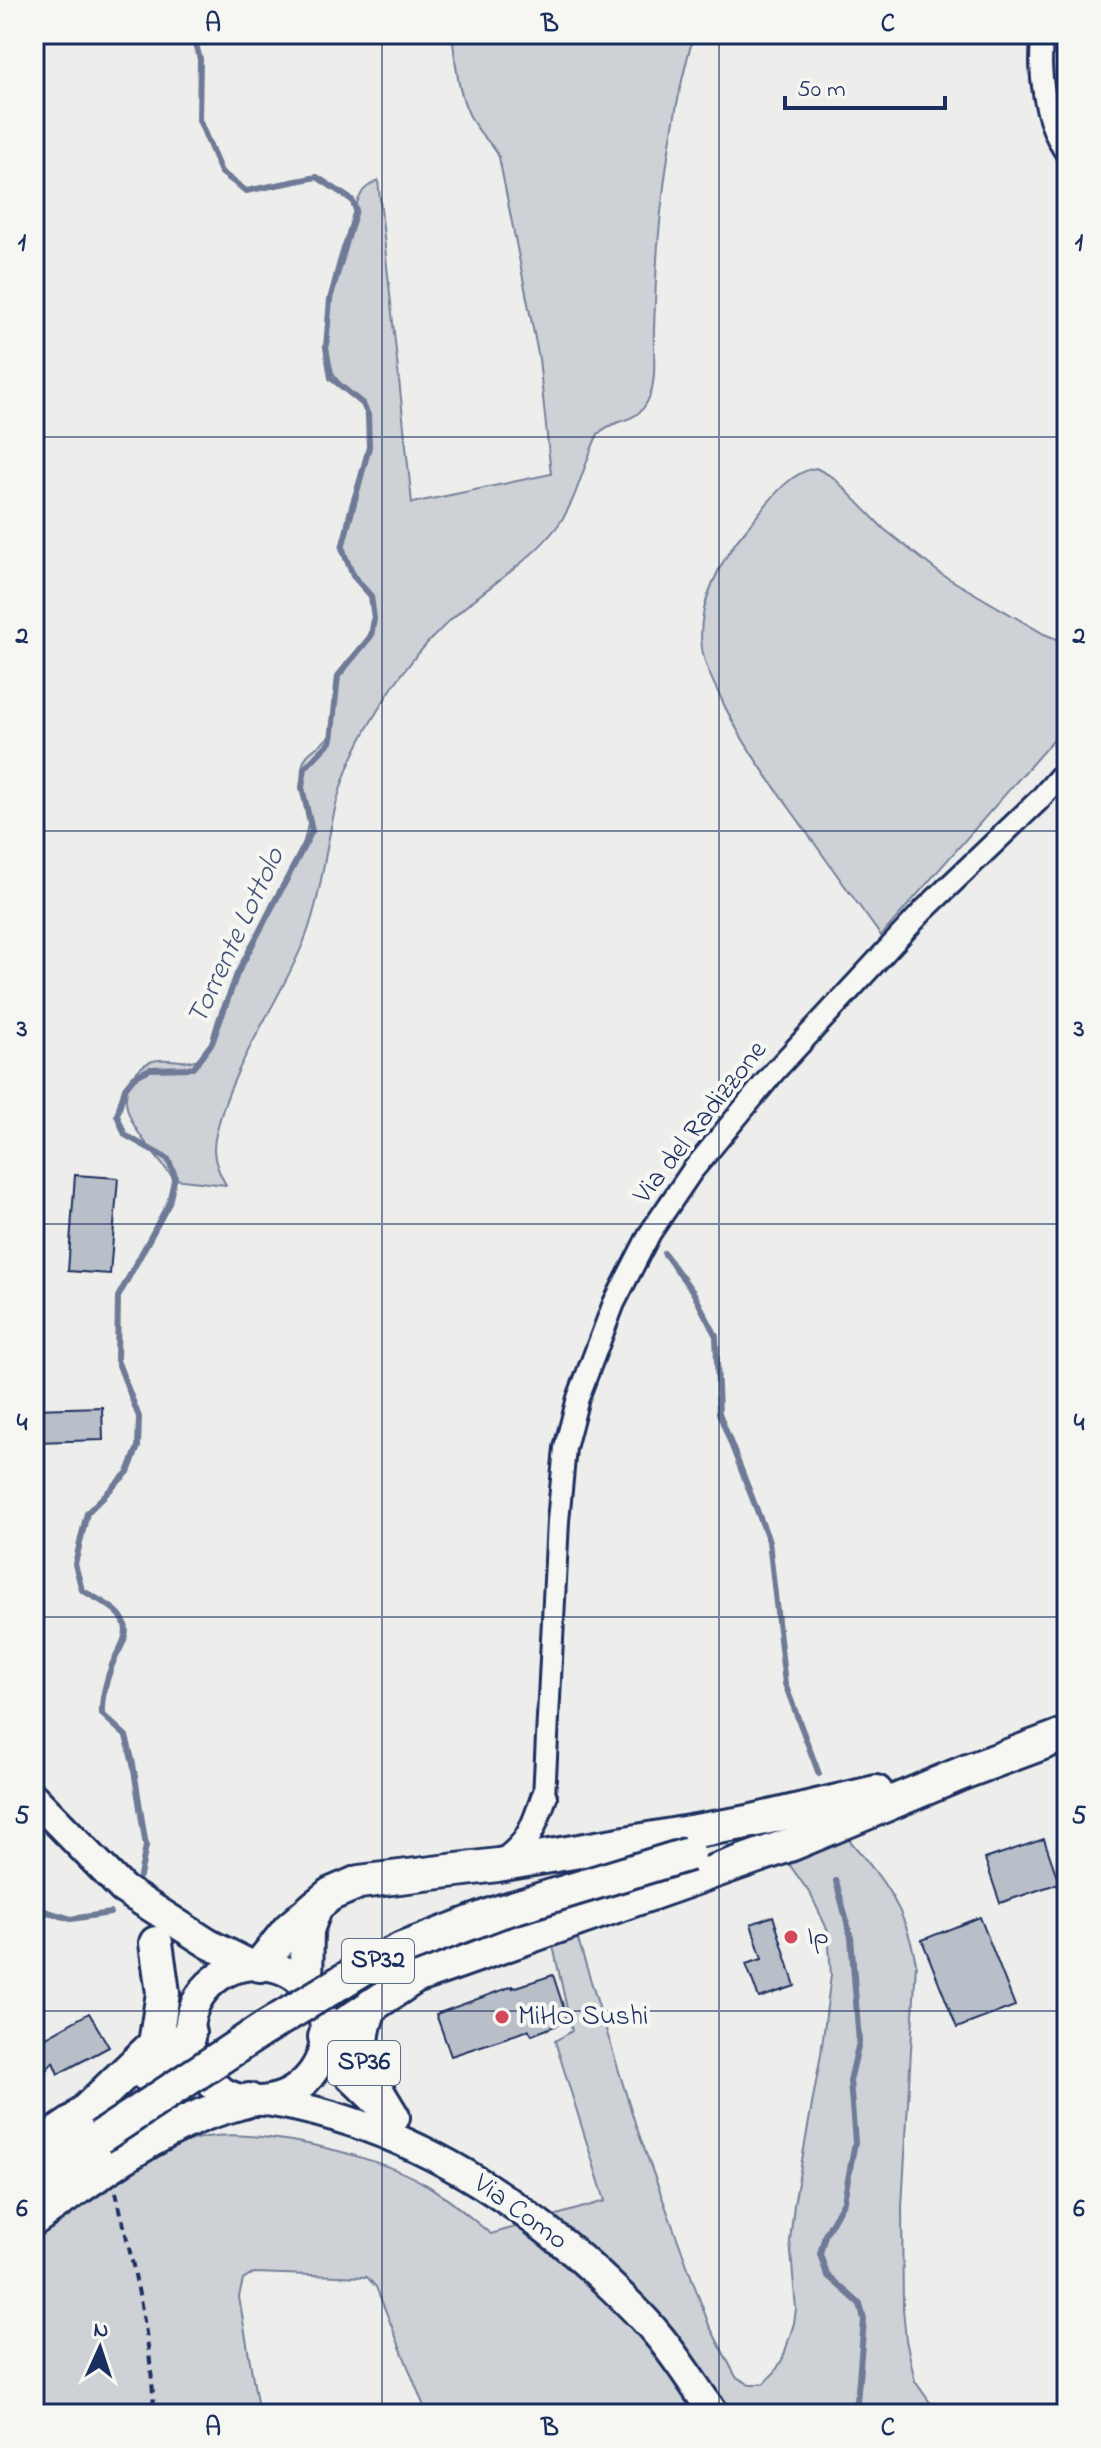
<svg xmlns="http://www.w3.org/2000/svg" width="1101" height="2448" font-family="'Indie Flower',sans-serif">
  <rect width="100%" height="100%" fill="#edeeec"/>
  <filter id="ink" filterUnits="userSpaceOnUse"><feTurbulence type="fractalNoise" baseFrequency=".0125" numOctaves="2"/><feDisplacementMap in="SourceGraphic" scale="16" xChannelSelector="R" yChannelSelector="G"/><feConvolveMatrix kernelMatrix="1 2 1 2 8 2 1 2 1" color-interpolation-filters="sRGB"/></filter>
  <g filter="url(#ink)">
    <g fill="#ced2d7" stroke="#74809a" stroke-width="2">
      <path d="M452 34H694C674 102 664 174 658 244 656 273 655 301 654 330 653 354 659 386 644 407 633 423 611 420 598 434 583 464 578 500 556 528 531 560 496 581 465 607 440 628 415 655 396 682 376 712 356 744 344 778 326 829 325 885 306 936 280 1004 232 1062 216 1134 211 1154 216 1167 226 1185L174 1179C159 1159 124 1123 126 1097 127 1080 141 1061 159 1060 180 1058 200 1071 210 1043 214 1032 216 1020 221 1009 237 972 256 936 273 900 283 881 297 861 304 841 306 833 310 820 309 811 307 796 298 781 303 764 306 750 323 746 331 734 339 719 333 697 337 680 342 660 363 650 371 631 384 597 349 579 345 548 340 505 374 463 369 418 366 397 340 391 333 372 318 327 333 273 348 230 353 217 355 203 363 191 367 186 372 184 378 180L412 503 551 474 539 359 499 157C494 146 487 141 480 132 458 105 456 66 452 34Z"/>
      <path d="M816 468 833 477 884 529 941 574 1044 634 1067 643V724L881 936C852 896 824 857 796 817 767 777 739 739 719 694 712 680 704 664 702 648 696 605 721 558 748 527 766 506 787 472 816 468Z"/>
      <path d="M846 1836C883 1880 905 1905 916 1963L902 2207 903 2308 906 2340 915 2381 938 2414H427L376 2287 367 2277 254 2273 243 2280 239 2297 259 2414H34V2233C70 2210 106 2187 143 2166 157 2158 171 2148 186 2142 240 2121 374 2154 423 2183 447 2196 469 2217 491 2234L605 2201 555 2041 572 2031 551 1937 575 1930 636 2126 709 2325 736 2377 749 2384H763L775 2372 783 2358 794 2323 796 2309 790 2241 794 2205 821 2054 831 1975 828 1931 811 1895 784 1857Z"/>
    </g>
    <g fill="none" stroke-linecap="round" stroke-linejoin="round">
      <g stroke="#6e7a96" stroke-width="6">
        <polyline points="664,1253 693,1292 716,1336 719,1413 769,1541 785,1684 819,1774"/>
        <path d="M140 1876 146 1846 133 1764 126 1736 102 1714C101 1697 106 1681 112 1665 119 1648 135 1632 119 1614 110 1604 93 1597 82 1590L75 1564 87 1513 128 1472 138 1447 139 1417 117 1360 118 1297 169 1203 175 1176 168 1159 125 1135 117 1115 125 1088 134 1077 150 1069 193 1068 212 1043 237 974 312 831 302 787 305 768 331 741 338 676 371 636 374 619 371 596 353 576 342 548 369 447 368 415 363 404 331 378 326 347 330 299 356 210 352 200 317 177 246 191 221 172 199 120 200 59 193 34"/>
        <polyline points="836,1881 851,1937 859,2042 850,2081 855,2142 844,2201 825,2235 820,2254 827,2275 860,2304 864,2320 856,2414"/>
        <polyline points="34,1908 71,1919 110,1913"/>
      </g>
    </g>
    <g fill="#b9bfc8" stroke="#1b2f5e" stroke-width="2">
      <polygon points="75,1175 118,1178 110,1274 68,1271"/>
      <polygon points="102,1407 103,1440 34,1442 34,1409"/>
      <polygon points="1044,1839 1059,1883 1000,1903 985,1859"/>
      <polygon points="773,1916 795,1986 759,1998 746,1964 762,1959 751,1924"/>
      <polygon points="980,1917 1015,2006 957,2028 922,1940"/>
      <polygon points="553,1975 568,2021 532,2035 529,2030 451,2056 436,2014 513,1986 513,1988"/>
      <polygon points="89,2013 109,2047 58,2074 53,2062 34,2084 34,2044"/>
    </g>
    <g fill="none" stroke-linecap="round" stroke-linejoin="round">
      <defs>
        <g id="minor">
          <path d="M1043 34C1037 70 1045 124 1067 154"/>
          <polyline points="544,1797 558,1521 565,1448 578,1398 614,1303 650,1233 692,1171 774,1072 924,910 1039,800 1067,768"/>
        </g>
        <path id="tertiary" d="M501 1863C530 1843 533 1828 544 1797"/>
        <g id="secondary">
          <polyline points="34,1798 123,1889 209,1944 251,1965"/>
          <circle cx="257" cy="2033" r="68"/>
          <polyline points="323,2050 383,2108"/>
          <path d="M266 2101C393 2121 504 2187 597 2273 618 2293 639 2312 657 2334 678 2359 695 2387 714 2414"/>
        </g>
        <g id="primary">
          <polyline points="260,1965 289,1929 316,1906 331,1894 359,1882 498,1865 748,1822 876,1792"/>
          <polyline points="306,1985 307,1930 316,1906"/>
          <path d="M372 2005C350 2052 368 2076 393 2117"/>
          <polyline points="325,2037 415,1977 792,1844 965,1772 1067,1734"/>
          <polyline points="145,2074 176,2049 189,2033"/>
          <polyline points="75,2121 155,2044 163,1993 156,1943"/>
          <polyline points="34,2149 93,2109"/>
          <polyline points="34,2184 100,2137"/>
          <path d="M34 2219C86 2183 143 2139 202 2115 217 2109 233 2105 249 2100"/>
        </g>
      </defs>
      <use href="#minor" stroke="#1b2f5e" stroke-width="26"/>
      <use href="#tertiary" stroke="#1b2f5e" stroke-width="30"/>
      <use href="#secondary" stroke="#1b2f5e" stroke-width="34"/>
      <use href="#primary" stroke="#1b2f5e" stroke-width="38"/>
      <path stroke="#1b2f5e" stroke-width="4" stroke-dasharray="8 6" stroke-linecap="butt" d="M116 2192C133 2265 152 2340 154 2414"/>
      <use href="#minor" stroke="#f6f6f2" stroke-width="20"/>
      <use href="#tertiary" stroke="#f6f6f2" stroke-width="24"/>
      <use href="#secondary" stroke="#f6f6f2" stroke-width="28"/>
      <use href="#primary" stroke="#f6f6f2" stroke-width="32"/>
      <defs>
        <polyline id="primary-bridge" points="100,2137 262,2030 369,1965 402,1949 499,1912 689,1854"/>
      </defs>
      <use href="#primary-bridge" stroke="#1b2f5e" stroke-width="38" stroke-linecap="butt"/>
      <use href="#primary-bridge" stroke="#f6f6f2" stroke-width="32"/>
    </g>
  </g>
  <path fill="none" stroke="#1b2f5e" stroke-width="2" stroke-opacity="0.55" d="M382 34V2414M719 34V2414M34 437H1067M34 831H1067M34 1224H1067M34 1617H1067M34 2011H1067"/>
  <g fill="#d1495b" stroke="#f6f6f2" stroke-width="3">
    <circle cx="791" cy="1937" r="8"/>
    <circle cx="502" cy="2017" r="8"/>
  </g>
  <g text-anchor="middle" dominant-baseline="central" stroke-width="8" stroke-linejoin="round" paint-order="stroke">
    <g fill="#f6f6f2" stroke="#5d6b8a" stroke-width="2">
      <rect x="342" y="1939" width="72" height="44" rx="6"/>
      <rect x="328" y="2041" width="72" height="44" rx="6"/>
    </g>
    <g font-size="26" font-weight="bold" fill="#1b2f5e">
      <text x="378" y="1961">SP32</text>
      <text x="364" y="2063">SP36</text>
    </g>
    <g font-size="28" fill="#1b2f5e" stroke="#f6f6f2">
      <text transform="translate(701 1123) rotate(-52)">Via del Radizzone</text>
      <text transform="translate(520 2213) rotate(36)">Via Como</text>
    </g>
    <g font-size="28" fill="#1b2f5e" stroke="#f6f6f2" text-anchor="start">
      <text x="807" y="1937">Ip</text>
      <text x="518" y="2017">MiHO Sushi</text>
    </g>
    <g font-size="30" font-style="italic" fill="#44547a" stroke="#f6f6f2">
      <text transform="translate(237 937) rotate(-65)">Torrente Lottolo</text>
    </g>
  </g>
  <rect width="1101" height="2448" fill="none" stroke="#f6f6f2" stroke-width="88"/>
  <g transform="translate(100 2348) rotate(3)" stroke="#f6f6f2" stroke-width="6" paint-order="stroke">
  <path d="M0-6L14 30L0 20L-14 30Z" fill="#1b2f5e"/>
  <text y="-12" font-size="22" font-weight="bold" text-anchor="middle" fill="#1b2f5e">N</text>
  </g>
  <path d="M785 96v12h160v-12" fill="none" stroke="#1b2f5e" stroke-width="4"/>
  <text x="797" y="96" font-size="24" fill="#1b2f5e" stroke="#f6f6f2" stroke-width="6" paint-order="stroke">50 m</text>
  <rect x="44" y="44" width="1013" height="2360" fill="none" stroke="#1b2f5e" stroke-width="3"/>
  <g font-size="26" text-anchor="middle" font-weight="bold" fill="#1b2f5e">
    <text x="213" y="31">A</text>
    <text x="550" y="31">B</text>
    <text x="888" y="31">C</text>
    <text x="22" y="250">1</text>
    <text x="1079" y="250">1</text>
    <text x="22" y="643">2</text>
    <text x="1079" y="643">2</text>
    <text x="22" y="1036">3</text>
    <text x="1079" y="1036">3</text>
    <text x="22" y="1430">4</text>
    <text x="1079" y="1430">4</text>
    <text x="22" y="1823">5</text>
    <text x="1079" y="1823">5</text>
    <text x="22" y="2216">6</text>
    <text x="1079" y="2216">6</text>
    <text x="213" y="2435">A</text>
    <text x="550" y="2435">B</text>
    <text x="888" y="2435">C</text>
  </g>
</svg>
